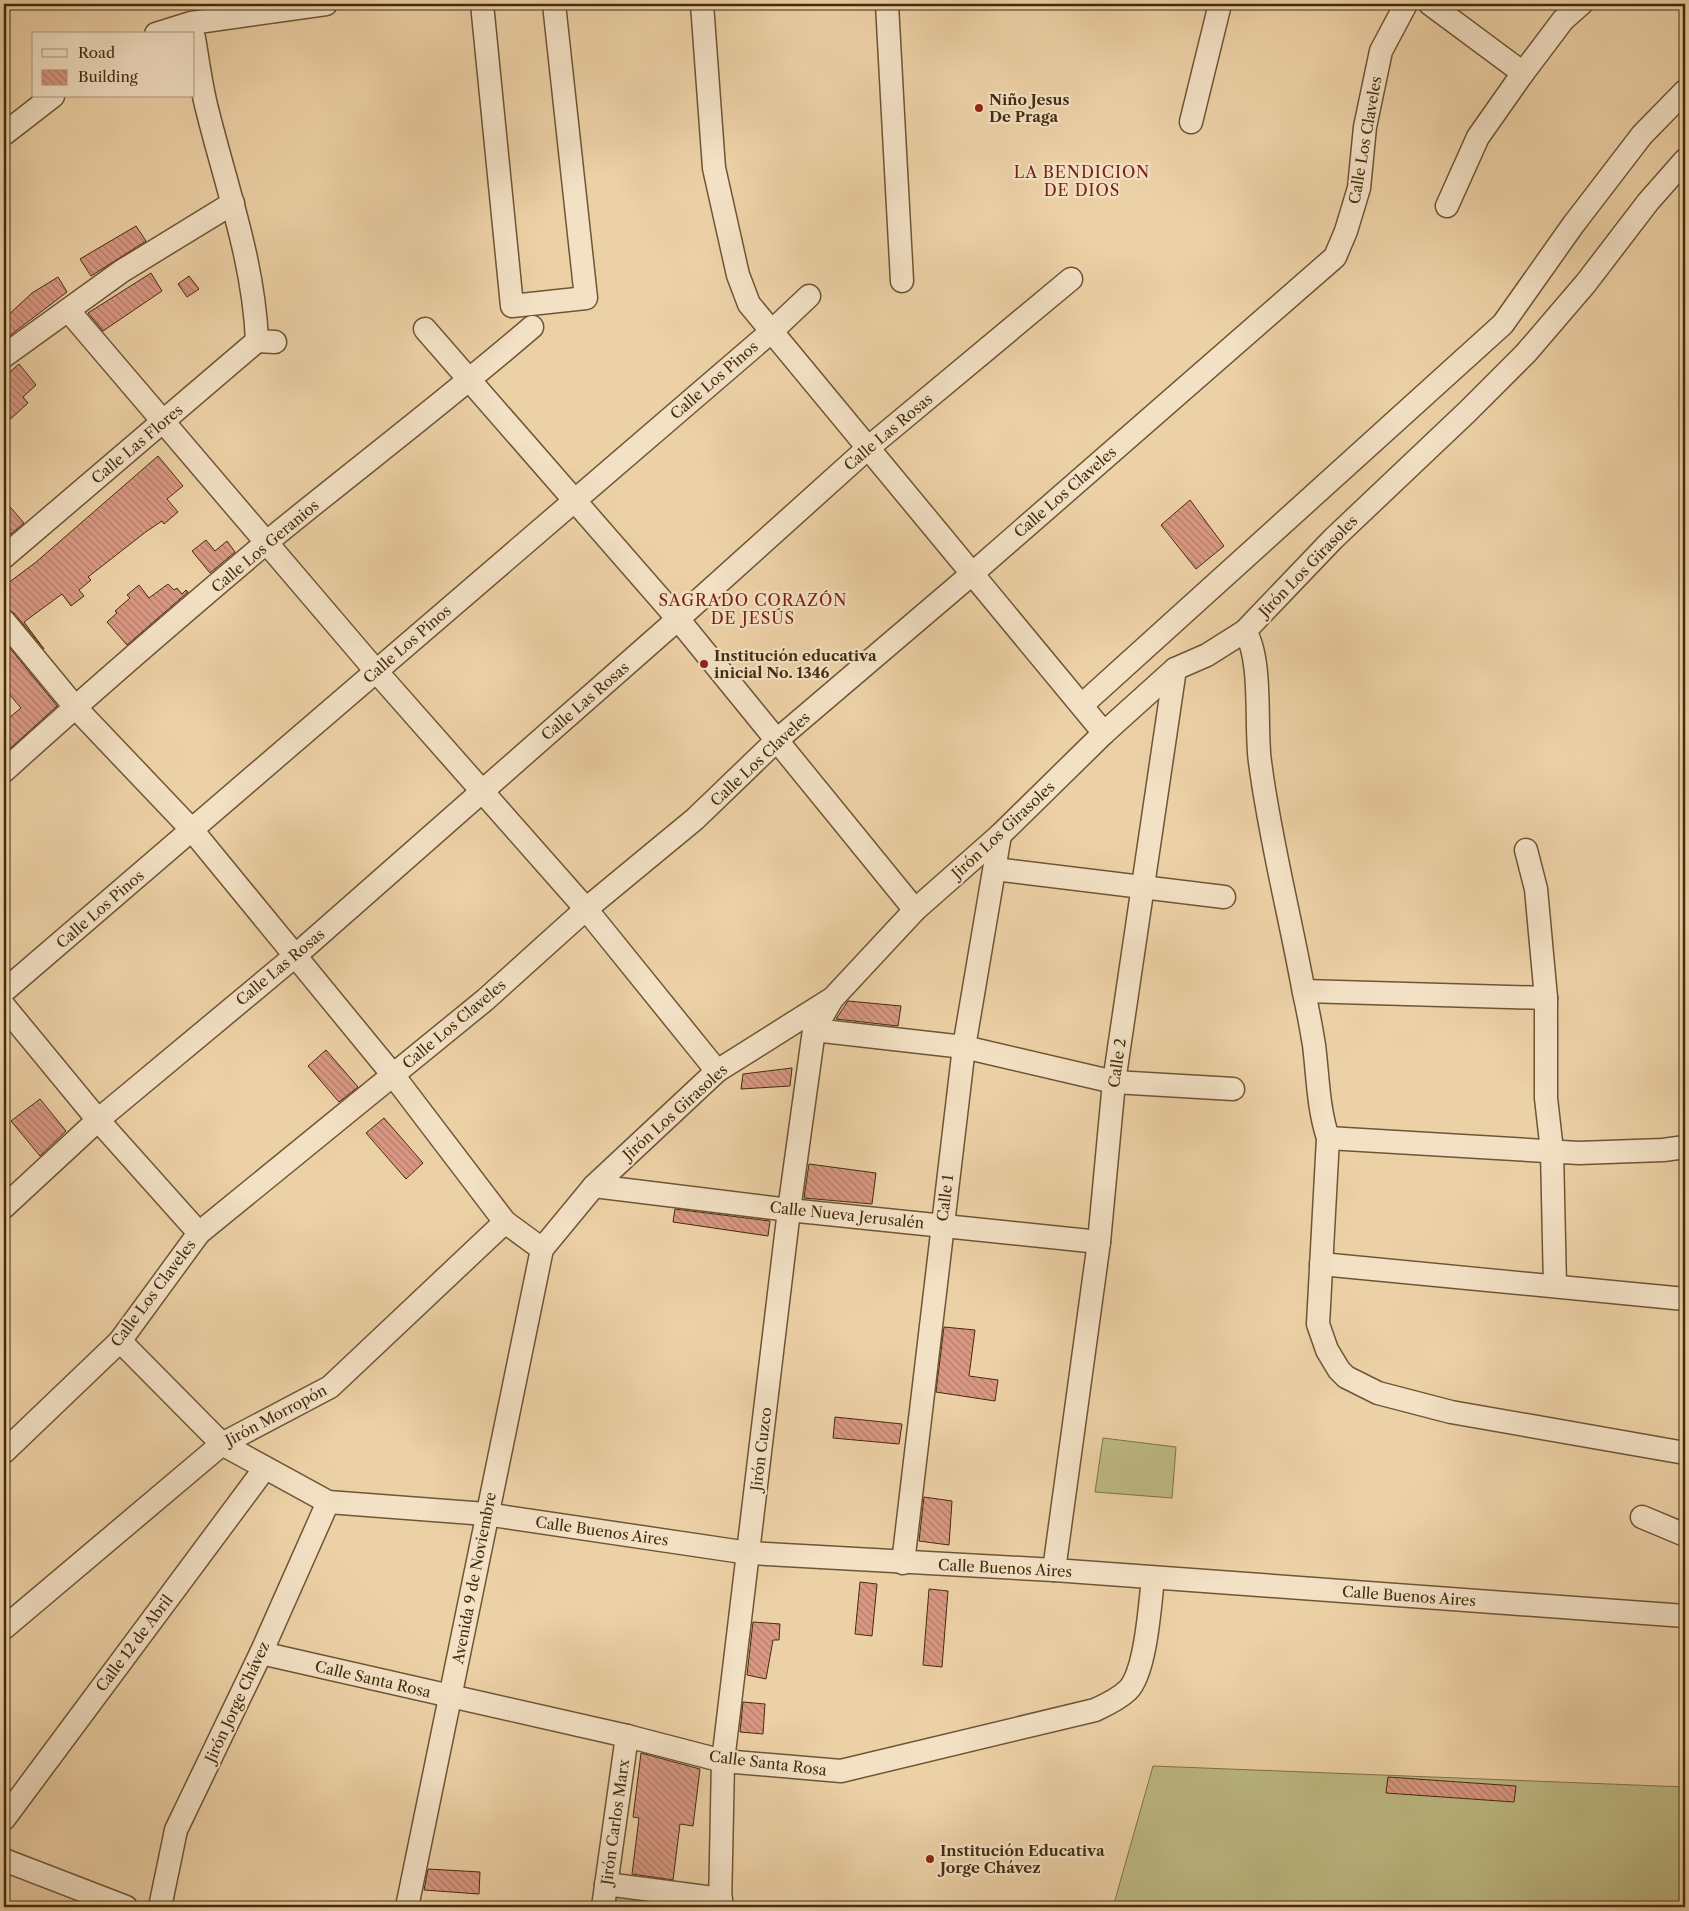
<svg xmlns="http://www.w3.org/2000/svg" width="1689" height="1911" font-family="'Libre Caslon Text',serif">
  <defs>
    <pattern id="park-tufts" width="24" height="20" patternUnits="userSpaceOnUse" patternTransform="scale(1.25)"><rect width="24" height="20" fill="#beba83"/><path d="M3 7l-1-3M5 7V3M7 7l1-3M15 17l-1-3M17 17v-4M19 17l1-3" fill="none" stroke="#9c976a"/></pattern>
    <pattern id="building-back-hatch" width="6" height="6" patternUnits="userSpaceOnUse" patternTransform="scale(1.25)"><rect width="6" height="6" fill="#da9883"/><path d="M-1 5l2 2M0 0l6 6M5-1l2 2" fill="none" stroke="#b27c6a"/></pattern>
  </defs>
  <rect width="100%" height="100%" fill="#edd1a6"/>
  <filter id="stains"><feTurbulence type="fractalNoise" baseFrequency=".004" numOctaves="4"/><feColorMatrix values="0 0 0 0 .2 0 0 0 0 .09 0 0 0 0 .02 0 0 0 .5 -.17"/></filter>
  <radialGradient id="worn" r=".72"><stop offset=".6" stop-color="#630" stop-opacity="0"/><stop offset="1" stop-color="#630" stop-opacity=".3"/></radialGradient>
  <polygon fill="url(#park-tufts)" stroke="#807349" points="615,1896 696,1905 696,1907 614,1907"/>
  <g fill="#beba83" stroke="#807349">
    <polygon points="1103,1438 1176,1447 1172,1498 1095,1492"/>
    <polygon points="1153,1766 1685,1787 1685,1907 1113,1907"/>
  </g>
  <g fill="url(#building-back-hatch)" stroke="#432c0f">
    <polygon points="136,226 146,241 91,276 80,259"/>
    <polygon points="151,273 162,291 103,331 88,313"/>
    <polygon points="189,276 199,289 187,297 178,284"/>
    <polygon points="58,277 67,292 4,340 4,319 32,293"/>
    <polygon points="19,364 36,385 23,397 28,403 4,425 4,377"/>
    <polygon points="158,456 183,486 167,499 178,512 164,524 162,521 147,531 88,577 91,580 79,590 84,596 71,606 62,594 24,622 44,649 14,613 4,608 4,586 35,563"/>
    <polygon points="4,500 24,523 11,534 4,526"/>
    <polygon points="1190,500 1224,546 1196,569 1161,525"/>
    <polygon points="206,540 215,551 227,541 235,552 210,573 192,551"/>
    <polygon points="168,584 174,590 177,588 182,594 186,590 188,592 127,645 107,622 117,613 115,611 130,598 127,595 139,585 149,598"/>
    <polygon points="4,641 57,706 4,754 4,722 21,708 4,688"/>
    <polygon points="848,1001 901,1006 898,1026 836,1019"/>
    <polygon points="326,1050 358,1087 339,1102 308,1066"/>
    <polygon points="792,1068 790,1086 741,1089 743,1074"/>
    <polygon points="40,1099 66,1131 40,1156 11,1121"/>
    <polygon points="384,1118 423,1163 406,1179 366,1133"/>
    <polygon points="809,1164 876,1173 872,1204 804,1198"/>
    <polygon points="675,1209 770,1221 768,1236 673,1222"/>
    <polygon points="944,1327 975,1330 969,1376 998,1380 995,1401 936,1392"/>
    <polygon points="835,1417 902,1424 899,1444 833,1438"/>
    <polygon points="924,1497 952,1501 949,1545 919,1541"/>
    <polygon points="860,1582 877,1584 872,1636 855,1634"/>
    <polygon points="929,1589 948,1591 942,1667 923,1665"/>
    <polygon points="753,1622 780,1624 779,1640 773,1640 766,1679 747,1675"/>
    <polygon points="743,1702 765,1704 763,1734 740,1732"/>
    <polygon points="641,1753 700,1769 693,1826 680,1824 673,1880 632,1874 639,1818 633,1817"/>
    <polygon points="1388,1777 1516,1786 1514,1802 1386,1793"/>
    <polygon points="428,1869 480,1872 479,1894 424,1890"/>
  </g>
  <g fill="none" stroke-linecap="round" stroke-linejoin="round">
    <defs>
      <g id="minor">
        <polyline points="482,4 512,306 586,298 554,4"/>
        <polyline points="702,4 714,168 738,275 749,304 1104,733"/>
        <polyline points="887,4 902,281"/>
        <polyline points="1430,4 1523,73 1563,20 1581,4"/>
        <polyline points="156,34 191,23 326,4"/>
        <path d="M194 38C198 61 201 86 207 109 226 186 254 262 257 341"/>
        <polyline points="1191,122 1220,4"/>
        <polyline points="4,134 53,96"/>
        <polyline points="1447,206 1478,137 1523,73"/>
        <polyline points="68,310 376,671 586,909 717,1071"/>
        <polyline points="425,329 678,619 915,910"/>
        <polyline points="4,356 122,271 233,203"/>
        <polyline points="4,557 257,341 275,342"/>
        <polyline points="4,621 75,707 192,830 393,1075 505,1222"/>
        <path d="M1245 631C1263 660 1255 728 1260 762 1270 840 1290 915 1304 993 1308 1010 1311 1027 1314 1045 1318 1077 1318 1108 1328 1138L1318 1324 1327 1350 1339 1370 1346 1377 1378 1393 1451 1412 1685 1453"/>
        <polyline points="1082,705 1503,324 1573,225 1642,135 1685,91"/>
        <path d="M4 771C90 693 178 617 267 542 355 470 446 401 532 327"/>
        <polyline points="1526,850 1536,889 1546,998 1546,1098 1552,1151 1555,1286"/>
        <polyline points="995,869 1224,897"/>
        <polyline points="4,991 772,331 809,296"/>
        <polyline points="1304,991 1546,998"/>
        <polyline points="4,1006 98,1120 199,1233"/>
        <polyline points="814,1030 964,1047 1114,1082 1233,1089"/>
        <polyline points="1328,1138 1579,1153 1663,1150 1685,1147"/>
        <polyline points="594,1186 789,1210 1099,1242"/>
        <polyline points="4,1207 98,1120 295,956 678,619 868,448 1071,279"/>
        <polyline points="1321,1264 1685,1299"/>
        <polyline points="120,1341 222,1444 328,1502 486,1514 749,1553 1054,1570 1685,1616"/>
        <polyline points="4,1452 120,1341 199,1233 485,1000 586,909 695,819 777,740 973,573 1335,257 1346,231 1359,188 1365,127 1381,51 1406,4"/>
        <polyline points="1642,1517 1685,1535"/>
        <polyline points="903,1563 964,1047 1000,835"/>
        <polyline points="1054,1570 1099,1242 1114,1082 1175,669"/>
        <polyline points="4,1628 222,1444 330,1387 505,1222 542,1249"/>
        <path d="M261 1653 627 1736 723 1761 841 1771 1095 1710C1106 1705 1119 1699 1128 1690 1146 1672 1150 1604 1153 1578"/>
        <polyline points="4,1819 265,1468"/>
        <polyline points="4,1860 126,1907"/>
        <polyline points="606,1884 721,1899"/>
        <polyline points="160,1907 176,1830 261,1653 328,1502"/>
        <polyline points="407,1907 542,1249 594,1186 717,1071 833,998 915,910 1000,835 1104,733 1175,669 1207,655 1245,631 1333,539 1467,412 1526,353 1586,283 1648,202 1685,160"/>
        <polyline points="603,1907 627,1736"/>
        <polyline points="720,1907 723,1761 789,1210 814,1030 831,1001"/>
      </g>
    </defs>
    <use href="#minor" stroke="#6e5535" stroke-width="25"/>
    <use href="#minor" stroke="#f3e1c5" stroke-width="22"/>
  </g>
  <g fill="#8f2418" stroke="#f3e1c5" stroke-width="2">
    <circle cx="979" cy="108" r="5"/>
    <circle cx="704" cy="664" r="5"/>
    <circle cx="930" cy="1859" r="5"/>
  </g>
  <g text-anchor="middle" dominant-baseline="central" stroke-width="4.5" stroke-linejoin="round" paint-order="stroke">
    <g font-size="15" font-weight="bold" fill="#432c0f" stroke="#f3e1c5" text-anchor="start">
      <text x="989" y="99">Niño Jesus<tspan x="989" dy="17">De Praga</tspan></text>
      <text x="714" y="655">Institución educativa<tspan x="714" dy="17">inicial No. 1346</tspan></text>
      <text x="940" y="1850">Institución Educativa<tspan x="940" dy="17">Jorge Chávez</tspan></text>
    </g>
    <g font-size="15" fill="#432c0f" stroke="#f3e1c5">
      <text transform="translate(1365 140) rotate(-80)">Calle Los Claveles</text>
      <text transform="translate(714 380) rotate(-41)">Calle Los Pinos</text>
      <text transform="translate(888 432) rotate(-40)">Calle Las Rosas</text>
      <text transform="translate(137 444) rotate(-40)">Calle Las Flores</text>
      <text transform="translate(1065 492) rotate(-41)">Calle Los Claveles</text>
      <text transform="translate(265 546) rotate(-40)">Calle Los Geranios</text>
      <text transform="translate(1308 566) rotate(-46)">Jirón Los Girasoles</text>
      <text transform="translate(407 644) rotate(-41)">Calle Los Pinos</text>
      <text transform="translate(585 701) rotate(-41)">Calle Las Rosas</text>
      <text transform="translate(760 759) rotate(-43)">Calle Los Claveles</text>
      <text transform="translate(1003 830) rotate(-43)">Jirón Los Girasoles</text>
      <text transform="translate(100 909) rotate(-41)">Calle Los Pinos</text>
      <text transform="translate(280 967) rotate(-40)">Calle Las Rosas</text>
      <text transform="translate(454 1024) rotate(-40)">Calle Los Claveles</text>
      <text transform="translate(1117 1063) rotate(-82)">Calle 2</text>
      <text transform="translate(675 1112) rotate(-42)">Jirón Los Girasoles</text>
      <text transform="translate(945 1198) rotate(-83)">Calle 1</text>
      <text transform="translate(847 1215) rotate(6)">Calle Nueva Jerusalén</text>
      <text transform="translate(153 1293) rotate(-53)">Calle Los Claveles</text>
      <text transform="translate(276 1415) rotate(-28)">Jirón Morropón</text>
      <text transform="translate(761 1449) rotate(-83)">Jirón Cuzco</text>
      <text transform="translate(602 1531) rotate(8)">Calle Buenos Aires</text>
      <text transform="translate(1005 1568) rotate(3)">Calle Buenos Aires</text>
      <text transform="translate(474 1578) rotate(-79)">Avenida 9 de Noviembre</text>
      <text transform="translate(1409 1596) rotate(4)">Calle Buenos Aires</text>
      <text transform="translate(134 1643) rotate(-53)">Calle 12 de Abril</text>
      <text transform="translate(373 1679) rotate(13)">Calle Santa Rosa</text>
      <text transform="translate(237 1702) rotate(-65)">Jirón Jorge Chávez</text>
      <text transform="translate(768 1763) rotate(7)">Calle Santa Rosa</text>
      <text transform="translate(615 1822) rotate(-82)">Jirón Carlos Marx</text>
    </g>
    <g font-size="16" letter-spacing="1" fill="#7a1f14" stroke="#f3e1c5">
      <text x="1082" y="172">LA BENDICION<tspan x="1082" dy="18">DE DIOS</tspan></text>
      <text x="753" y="600">SAGRADO CORAZÓN<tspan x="753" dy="18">DE JESÚS</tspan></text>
    </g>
  </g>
  <rect width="1689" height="1911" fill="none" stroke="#edd1a6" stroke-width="20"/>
  <rect x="5" y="5" width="1679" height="1901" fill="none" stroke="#432c0f" stroke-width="2.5"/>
  <rect x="10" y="10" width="1669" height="1891" fill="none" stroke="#432c0f"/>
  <rect x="32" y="32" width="162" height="65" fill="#f3e1c5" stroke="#ad997c"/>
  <rect x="42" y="49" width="25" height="8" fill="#f3e1c5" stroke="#ad997c"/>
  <text x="78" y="58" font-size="15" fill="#432c0f">Road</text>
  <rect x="42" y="70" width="25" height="15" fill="url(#building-back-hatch)" stroke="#ad997c"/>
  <text x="78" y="82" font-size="15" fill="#432c0f">Building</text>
  <rect width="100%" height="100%" filter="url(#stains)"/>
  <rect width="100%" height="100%" fill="url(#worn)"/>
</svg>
